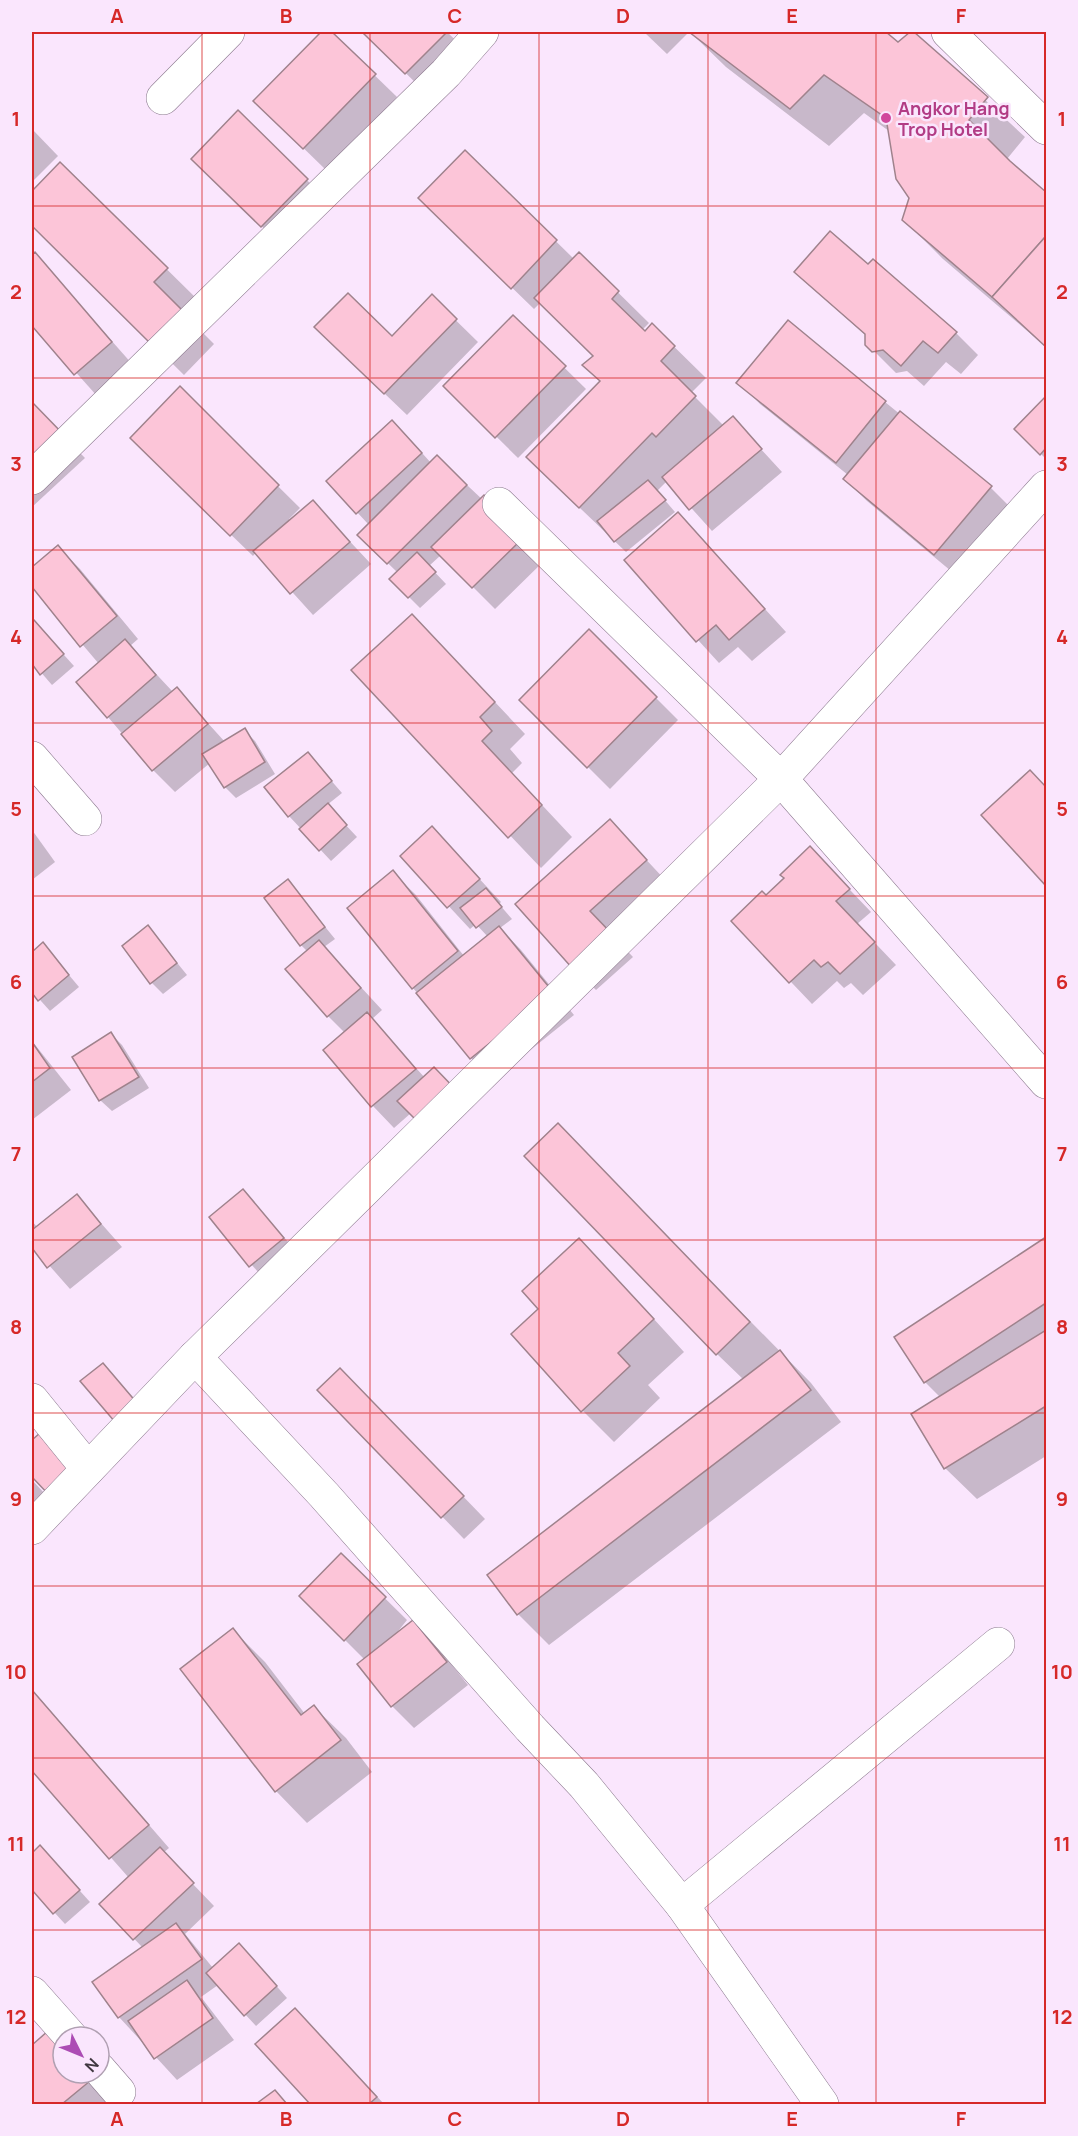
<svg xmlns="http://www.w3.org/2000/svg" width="1078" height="2136" font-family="Manrope,sans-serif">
  <rect width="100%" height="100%" fill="#fae6fd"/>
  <g fill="#0003">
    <polygon points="323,32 330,32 397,97 326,170 255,101"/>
    <polygon points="364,32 447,32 469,53 428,95"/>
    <polygon points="644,32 689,32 667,54"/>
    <polygon points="690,32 884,32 898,45 912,32 1025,137 1007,159 1046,194 1046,347 943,259 904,220 911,197 889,131 864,113 829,146 726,67"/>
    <polygon points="238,112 329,202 284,248 193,159"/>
    <polygon points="32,129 58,156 32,182"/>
    <polygon points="465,152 574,259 579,254 649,323 642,330 645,333 652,325 706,378 691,393 724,426 733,419 782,472 712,531 667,481 657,491 675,512 626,552 559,488 601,382 594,356 540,303 534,309 420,198"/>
    <polygon points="60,164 198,300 184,314 214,344 184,375 32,225 32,194"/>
    <polygon points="35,254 133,365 97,396 32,323 32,257"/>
    <polygon points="868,266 956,333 978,355 961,374 946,362 924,386 907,371 896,373 874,351 866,336 796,272"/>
    <polygon points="432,297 478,342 407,415 338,349 392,338"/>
    <polygon points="513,317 586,389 518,458 445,386"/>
    <polygon points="739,382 885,402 991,488 1013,510 957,576 867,501 845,479 848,475 760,404"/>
    <polygon points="180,389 300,508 289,519 290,521 313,502 371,564 313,615 256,552 253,556 154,460"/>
    <polygon points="1046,398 1046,459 1016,429"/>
    <polygon points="32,404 85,458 32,507"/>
    <polygon points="414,444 431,463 437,457 546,559 495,609 441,555 429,566 446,584 420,608 391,579 398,573 359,535 369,525 328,481"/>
    <polygon points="678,514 786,632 752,661 738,647 719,663 626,561"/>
    <polygon points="58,547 80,569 138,639 130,646 173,692 177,689 225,742 244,730 255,741 275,774 236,798 225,787 210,763 175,792 153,770 108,717 99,664 32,585 32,569"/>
    <polygon points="34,622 74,666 52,685 32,662 32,624"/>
    <polygon points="589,631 678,720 610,789 521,700"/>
    <polygon points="443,647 525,734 510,749 522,763 512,773 572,837 541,868 353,670"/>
    <polygon points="308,754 342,793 327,805 357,837 331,861 289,816"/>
    <polygon points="1030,772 1046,788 1046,884 983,816"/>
    <polygon points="610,821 668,883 611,934 633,957 596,990 574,968"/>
    <polygon points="432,828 501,902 499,904 512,919 500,928 521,950 574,1015 493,1080 471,1058 413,988 393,873 415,894 464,956 488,937 476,924 470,929 402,856"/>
    <polygon points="32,830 55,862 32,880"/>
    <polygon points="831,870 871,912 857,924 896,965 863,995 851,983 844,988 837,981 812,1004 733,921 766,897 786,879"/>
    <polygon points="288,881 335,939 324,947 382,1010 372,1019 425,1078 411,1113 394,1128 373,1106 345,1033 328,1016 308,952 301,945"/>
    <polygon points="148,927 187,975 163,994 152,983"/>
    <polygon points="43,944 79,987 50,1011 32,991 32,954"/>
    <polygon points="111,1034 122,1045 149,1088 112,1111 100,1100 74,1058"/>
    <polygon points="32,1041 71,1090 32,1120"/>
    <polygon points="589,1157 811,1383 841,1422 549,1645 518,1614 744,1380 717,1354"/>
    <polygon points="243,1191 305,1261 272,1288 211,1218"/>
    <polygon points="77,1196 122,1247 70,1289 33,1247 32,1249 32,1221 37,1227"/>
    <polygon points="1046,1239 1046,1456 977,1499 945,1468 940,1397 925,1382 896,1337"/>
    <polygon points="610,1271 684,1352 648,1385 660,1398 614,1442 583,1411"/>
    <polygon points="319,1390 362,1392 485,1519 464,1539"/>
    <polygon points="32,1480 47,1496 32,1511"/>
    <polygon points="341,1555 407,1620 391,1640 413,1622 435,1644 468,1685 414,1728 392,1706 365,1660 301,1596"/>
    <polygon points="233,1630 265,1662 305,1714 314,1707 346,1738 372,1772 307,1823 276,1791 182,1670"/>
    <polygon points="32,1690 169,1848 163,1853 214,1906 185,1934 213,1968 250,1956 287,1998 256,2026 218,1985 201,1997 234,2040 177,2080 119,2017 143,1948 101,1904 129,1878 32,1768"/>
    <polygon points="40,1847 90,1902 65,1924 32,1888 32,1855"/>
    <polygon points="317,2032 384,2104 312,2104 257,2044"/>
    <polygon points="48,2033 63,2073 85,2073 110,2104 32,2104 32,2047"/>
  </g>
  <g fill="#fcc5d8" stroke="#9f828c" stroke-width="1.5">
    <polygon points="321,32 332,32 376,74 303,149 253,101"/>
    <polygon points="362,32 447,32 405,74"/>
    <polygon points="689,32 886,32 898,42 910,32 914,32 988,97 969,120 1010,161 1046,192 1046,236 992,297 902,220 909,198 896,179 886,118 824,75 790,109"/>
    <polygon points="238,110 308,179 261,227 191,159"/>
    <polygon points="465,150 557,240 511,289 418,198"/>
    <polygon points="60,162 168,268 154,282 184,312 152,345 32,226 32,191"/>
    <polygon points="830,231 868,264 873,259 957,332 938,353 923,341 901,366 883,350 872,352 865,345 865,334 794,272"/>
    <polygon points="1046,236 1046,347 992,297"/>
    <polygon points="35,252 112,342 74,375 32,326 32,255"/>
    <polygon points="579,252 619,291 612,299 645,331 652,323 675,346 661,361 696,396 656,437 652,433 579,508 526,457 600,381 582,365 593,356 534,298"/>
    <polygon points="348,293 392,336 432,294 457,319 384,394 314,327"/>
    <polygon points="513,315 566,366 495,438 443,386"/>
    <polygon points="788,320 886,401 836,463 736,383"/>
    <polygon points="180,386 279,485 230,536 130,438"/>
    <polygon points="1046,396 1046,448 1040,455 1014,429"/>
    <polygon points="32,402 64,435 32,465"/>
    <polygon points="900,411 992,486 934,555 843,479"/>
    <polygon points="733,416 762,449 689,510 662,477"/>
    <polygon points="392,420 422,453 356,514 326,481"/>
    <polygon points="437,455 467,485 387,564 357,535"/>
    <polygon points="648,480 666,500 614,542 597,521"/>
    <polygon points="484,495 525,536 472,588 431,547"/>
    <polygon points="313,500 350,542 290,594 253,551"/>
    <polygon points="678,512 765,609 729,640 716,625 696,642 624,560"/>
    <polygon points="58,545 117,616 80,647 32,587 32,567"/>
    <polygon points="417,552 436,572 408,598 389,579"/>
    <polygon points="412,614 495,702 480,717 492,731 482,741 542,805 508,838 351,670"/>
    <polygon points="34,620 64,654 40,675 32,664 32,622"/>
    <polygon points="589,629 657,697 587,768 519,700"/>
    <polygon points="125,639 156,675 107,718 76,682"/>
    <polygon points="177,687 208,724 152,771 121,734"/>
    <polygon points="245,728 265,762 224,788 202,754"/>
    <polygon points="308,752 332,781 288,817 264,787"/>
    <polygon points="1030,770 1046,787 1046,886 981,815"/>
    <polygon points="328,803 347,825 319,851 299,829"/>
    <polygon points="610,819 647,860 590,911 612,934 573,969 515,904"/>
    <polygon points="432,826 480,879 447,908 400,856"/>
    <polygon points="810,846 850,889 836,901 875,942 840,974 828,962 821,967 814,960 789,983 731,921 762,891 766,895 784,878 780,875"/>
    <polygon points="393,870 458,951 412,989 347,908"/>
    <polygon points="288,879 325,927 300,946 264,898"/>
    <polygon points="486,888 502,907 476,928 460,908"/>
    <polygon points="148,925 177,963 150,984 122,946"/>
    <polygon points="499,926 553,992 470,1059 416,993"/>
    <polygon points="319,940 361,988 327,1017 285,969"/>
    <polygon points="43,942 69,975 38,1001 32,993 32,952"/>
    <polygon points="367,1012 416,1069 371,1107 323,1050"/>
    <polygon points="111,1032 139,1077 99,1101 72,1057"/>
    <polygon points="32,1042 50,1068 32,1082"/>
    <polygon points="434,1067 460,1094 424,1128 397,1101"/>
    <polygon points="558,1123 750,1322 716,1355 524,1156"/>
    <polygon points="243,1189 284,1238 249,1267 209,1217"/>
    <polygon points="77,1194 101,1224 47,1268 32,1248 32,1230"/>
    <polygon points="1046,1237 1046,1303 924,1383 894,1337"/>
    <polygon points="579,1238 654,1319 618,1353 630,1366 581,1412 511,1334 538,1309 522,1291"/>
    <polygon points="1046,1330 1046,1406 944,1469 911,1414"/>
    <polygon points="780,1350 811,1390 517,1615 487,1575"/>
    <polygon points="103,1363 137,1403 115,1422 80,1381"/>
    <polygon points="340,1368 464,1496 441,1518 317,1390"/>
    <polygon points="40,1433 76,1470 50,1496 32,1477 32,1440"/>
    <polygon points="341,1553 386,1597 344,1641 299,1596"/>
    <polygon points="413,1620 447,1662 391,1707 357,1664"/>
    <polygon points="233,1628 301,1715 314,1705 341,1740 275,1792 180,1669"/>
    <polygon points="32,1690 149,1825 109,1859 32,1771"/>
    <polygon points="40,1845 80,1890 53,1914 32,1890 32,1853"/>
    <polygon points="160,1847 194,1883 133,1940 99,1904"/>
    <polygon points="176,1923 202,1959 118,2018 92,1982"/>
    <polygon points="239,1943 277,1986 244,2016 206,1973"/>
    <polygon points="187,1980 213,2018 154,2059 128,2021"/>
    <polygon points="295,2008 377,2097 369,2104 310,2104 255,2044"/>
    <polygon points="48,2031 63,2049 63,2073 84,2073 90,2081 62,2104 32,2104 32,2045"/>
    <polygon points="275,2090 287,2104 256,2104"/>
  </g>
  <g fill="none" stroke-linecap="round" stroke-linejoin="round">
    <defs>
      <g id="minor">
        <polyline points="948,32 1046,128"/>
        <polyline points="163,98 228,32"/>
        <polyline points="32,478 446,73 482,32"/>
        <polyline points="499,504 781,779 1046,1082"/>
        <polyline points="32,758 85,819"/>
        <polyline points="195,1357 324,1495 530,1728 584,1785 682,1905 822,2104"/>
        <polyline points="32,1400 88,1469"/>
        <polyline points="682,1905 998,1644"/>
        <polyline points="32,1993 71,2037"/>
        <polyline points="99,2069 119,2092"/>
      </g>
      <polyline id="tertiary" points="32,1528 195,1357 781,779 1046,487"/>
    </defs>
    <use href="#minor" stroke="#8b798e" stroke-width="34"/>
    <use href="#tertiary" stroke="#8b798e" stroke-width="34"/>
    <use href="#minor" stroke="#fff" stroke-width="33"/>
    <use href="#tertiary" stroke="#fff" stroke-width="33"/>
  </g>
  <path fill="none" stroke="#d62828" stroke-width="1.5" stroke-opacity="0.55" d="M202 32V2104M370 32V2104M539 32V2104M708 32V2104M876 32V2104M32 206H1046M32 378H1046M32 550H1046M32 723H1046M32 896H1046M32 1068H1046M32 1240H1046M32 1413H1046M32 1586H1046M32 1758H1046M32 1930H1046"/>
  <circle fill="#d1479c" stroke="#fae6fd" stroke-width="2" cx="886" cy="118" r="6"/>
  <g text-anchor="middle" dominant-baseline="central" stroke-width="5" stroke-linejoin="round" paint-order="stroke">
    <g font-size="18" font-weight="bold" fill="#b23c85" stroke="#fae6fd" text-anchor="start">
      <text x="898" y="108">Angkor Hang<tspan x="898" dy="21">Trop Hotel</tspan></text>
    </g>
  </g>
  <rect width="1078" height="2136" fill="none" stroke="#fae6fd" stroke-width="66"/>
  <g transform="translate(81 2055) rotate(133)"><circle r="28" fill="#fae6fd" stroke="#b0a0b2" stroke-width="1.5"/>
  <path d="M0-4.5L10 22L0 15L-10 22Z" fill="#ac4cb4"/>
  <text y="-9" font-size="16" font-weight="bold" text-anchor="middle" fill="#403841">N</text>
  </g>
  <rect x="33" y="33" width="1012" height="2070" fill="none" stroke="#d62828" stroke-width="2"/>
  <g font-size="20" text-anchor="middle" font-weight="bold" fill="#d62828">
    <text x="117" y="23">A</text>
    <text x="286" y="23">B</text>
    <text x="455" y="23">C</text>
    <text x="623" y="23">D</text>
    <text x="792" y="23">E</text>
    <text x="961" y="23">F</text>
    <text x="16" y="126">1</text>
    <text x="1062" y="126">1</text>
    <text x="16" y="299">2</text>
    <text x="1062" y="299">2</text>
    <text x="16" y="471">3</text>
    <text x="1062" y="471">3</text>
    <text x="16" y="644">4</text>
    <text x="1062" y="644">4</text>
    <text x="16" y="816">5</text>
    <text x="1062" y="816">5</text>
    <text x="16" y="989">6</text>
    <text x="1062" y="989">6</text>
    <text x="16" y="1161">7</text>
    <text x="1062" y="1161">7</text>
    <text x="16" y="1334">8</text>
    <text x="1062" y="1334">8</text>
    <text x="16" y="1506">9</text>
    <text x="1062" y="1506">9</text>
    <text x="16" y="1679">10</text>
    <text x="1062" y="1679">10</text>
    <text x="16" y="1851">11</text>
    <text x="1062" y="1851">11</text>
    <text x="16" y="2024">12</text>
    <text x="1062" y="2024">12</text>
    <text x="117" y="2126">A</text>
    <text x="286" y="2126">B</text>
    <text x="455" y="2126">C</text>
    <text x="623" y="2126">D</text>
    <text x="792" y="2126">E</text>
    <text x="961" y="2126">F</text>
  </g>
</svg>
